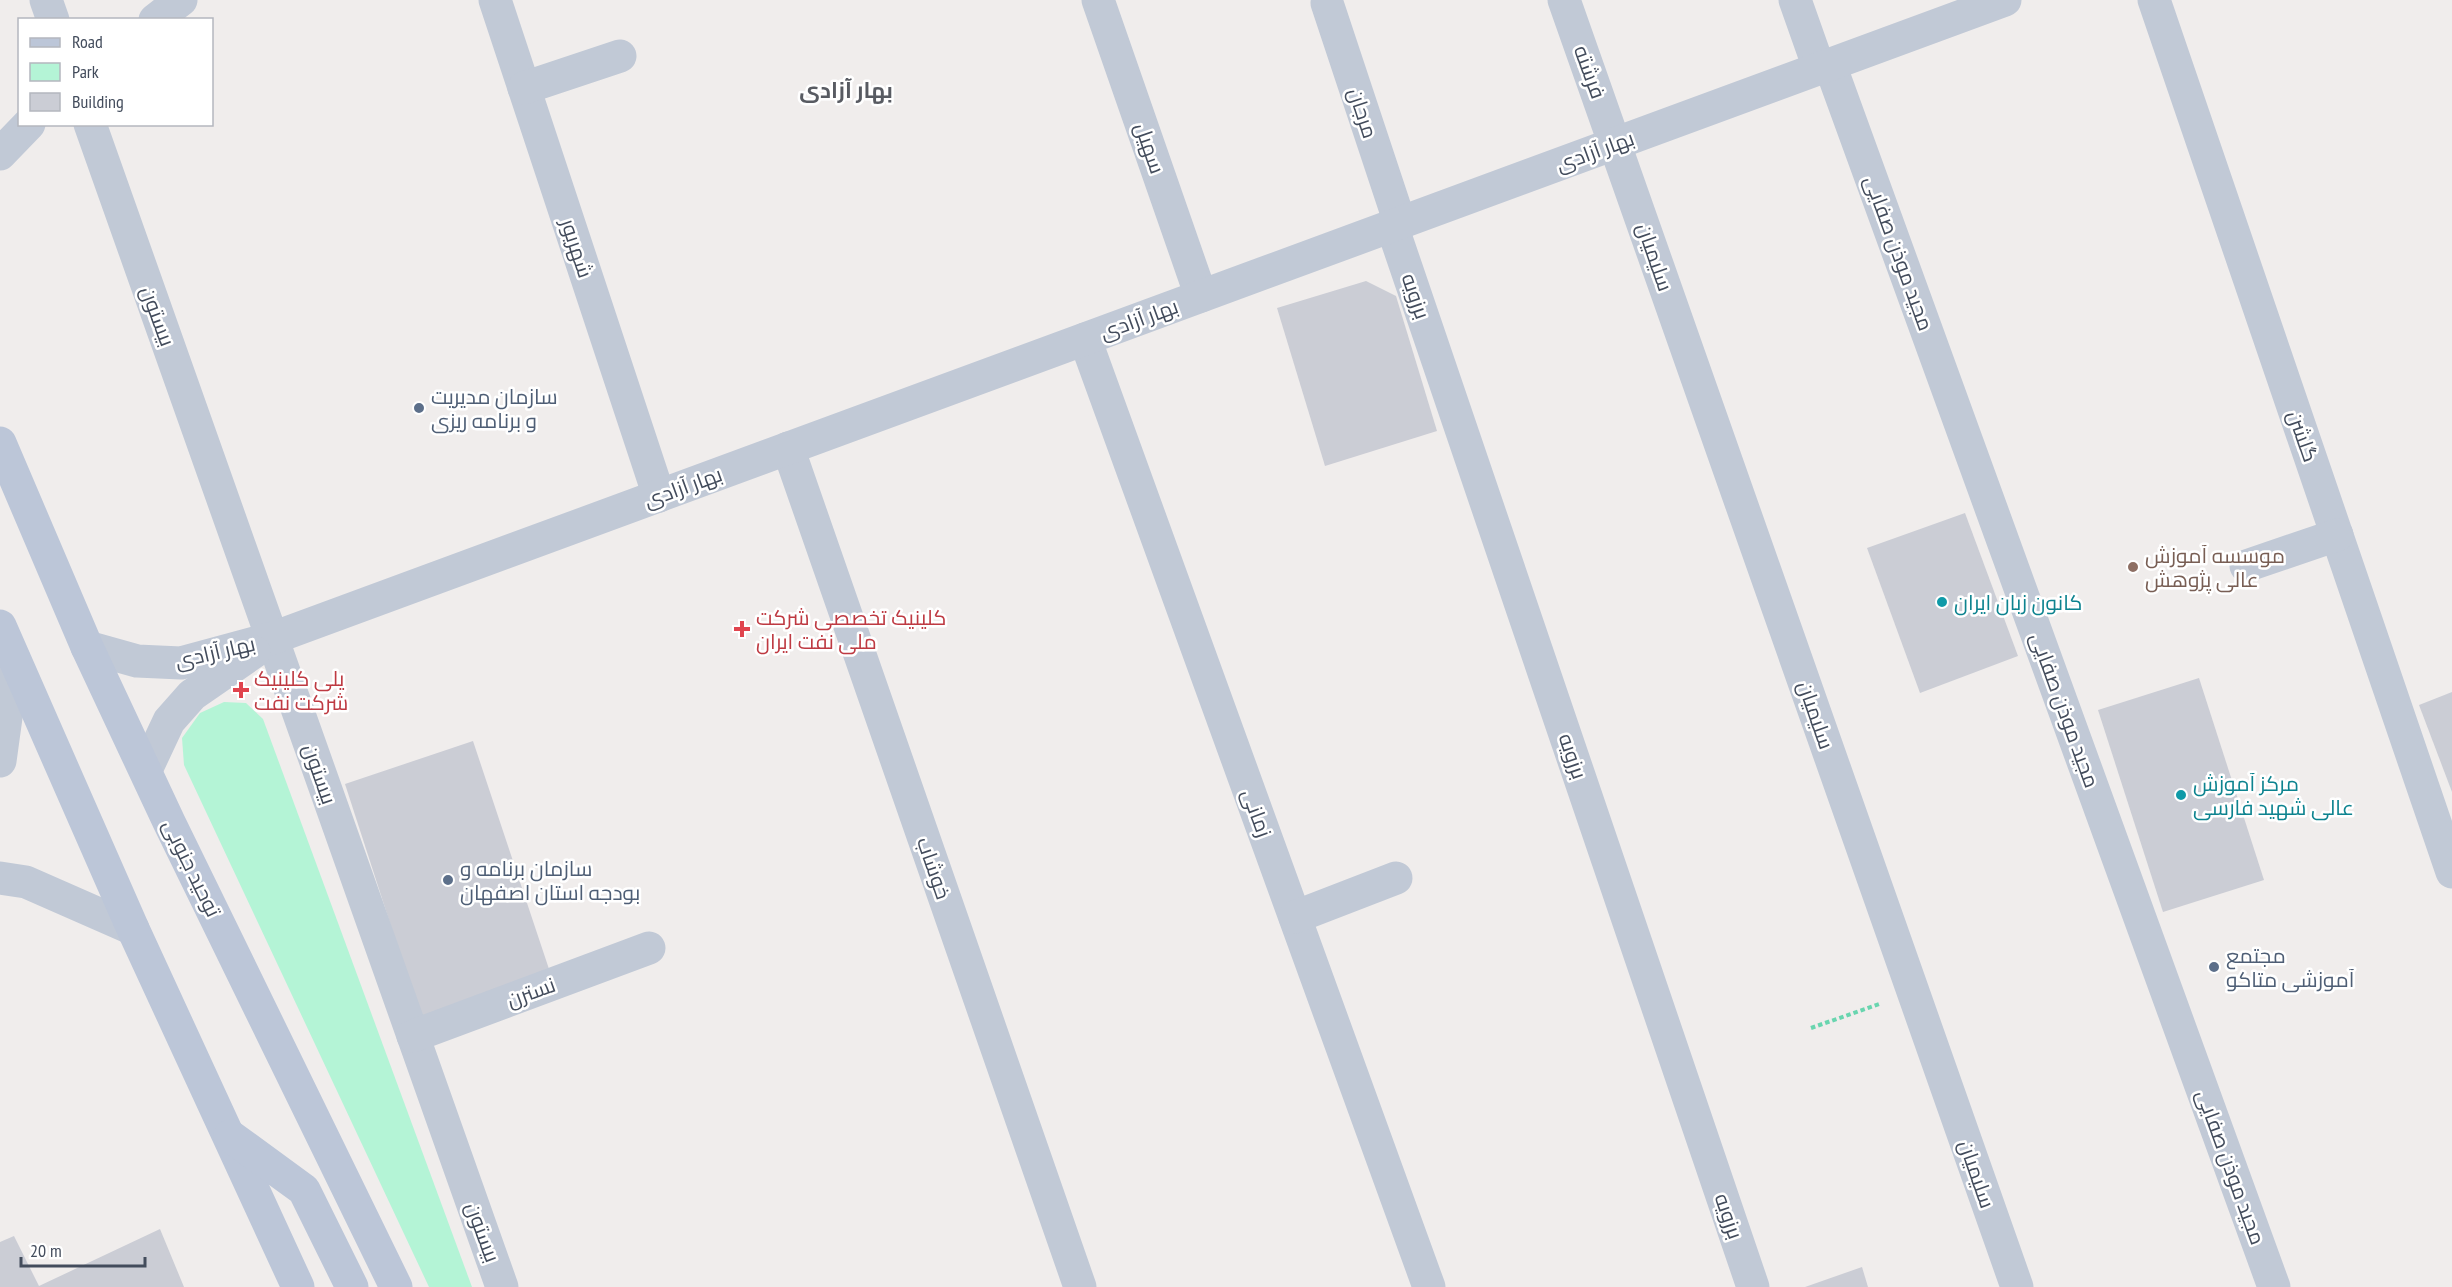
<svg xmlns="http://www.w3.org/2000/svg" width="2452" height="1287" font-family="'PT Sans Narrow',Cairo,sans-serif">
  <rect width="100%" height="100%" fill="#f0edec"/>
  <polygon fill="#b4f4d6" points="224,702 246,703 263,719 472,1287 429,1287 184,765 182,738 200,713"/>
  <g fill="#cbcdd5">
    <polygon points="1366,281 1396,296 1437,431 1325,466 1277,308"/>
    <polygon points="1965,513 2018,656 1920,693 1867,548"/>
    <polygon points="2199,678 2264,880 2163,912 2098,710"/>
    <polygon points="2452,692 2452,792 2419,705"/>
    <polygon points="473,741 551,975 422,1022 345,784"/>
    <polygon points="160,1229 184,1287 0,1287 0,1242 14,1236 39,1286"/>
    <polygon points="1862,1267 1868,1287 1805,1287"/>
  </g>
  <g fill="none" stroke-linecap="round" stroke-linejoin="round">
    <polyline stroke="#69d5af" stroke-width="4" stroke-dasharray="4.5 3" stroke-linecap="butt" points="1811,1028 1879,1004"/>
    <g stroke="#c1c9d6" stroke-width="33">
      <polyline points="46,0 53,20"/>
      <polyline points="495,0 659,496"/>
      <polyline points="1098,0 1201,296"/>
      <polyline points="1564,0 2017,1287"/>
      <polyline points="1795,0 1819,68"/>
      <polyline points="2154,0 2452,872"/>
      <polyline points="1327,3 1400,223"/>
      <polyline points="155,20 181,0"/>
      <polyline points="1830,65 2274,1287"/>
      <polyline points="524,88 620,56"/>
      <polyline points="90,124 502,1287"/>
      <polyline points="0,154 29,124"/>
      <polyline points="1392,226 1753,1287"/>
      <polyline points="1085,339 1429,1287"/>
      <polyline points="788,448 1080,1287"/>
      <polyline points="2246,566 2337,535"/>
      <polyline points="1295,917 1396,878"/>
      <polyline points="413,1036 649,948"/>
    </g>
    <g stroke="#c1c9d6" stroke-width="33">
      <polyline points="87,647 137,661 181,663 273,638 2005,0"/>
      <polyline points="0,761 14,659"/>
      <polyline points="146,770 169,721 192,695 254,652"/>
      <polyline points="0,878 26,882 133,929"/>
    </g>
    <g stroke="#bcc6d8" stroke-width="33">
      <polyline points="0,443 87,647 169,822 396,1287"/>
      <polyline points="0,626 133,929 298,1287"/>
      <polyline points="230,1136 304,1190 352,1287"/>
    </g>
  </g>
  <g fill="#5c6f8a" stroke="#fff" stroke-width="2">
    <circle cx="419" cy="408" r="6"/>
    <circle cx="448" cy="880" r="6"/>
    <circle cx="2214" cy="967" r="6"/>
  </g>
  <circle fill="#8d6e63" stroke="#fff" stroke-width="2" cx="2133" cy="567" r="6"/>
  <g fill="#0f9aa8" stroke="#fff" stroke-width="2">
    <circle cx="1942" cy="602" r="6"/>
    <circle cx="2181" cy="795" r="6"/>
  </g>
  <g fill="#e0444e" stroke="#fff" stroke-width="2">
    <path d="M739 620h6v6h6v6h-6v6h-6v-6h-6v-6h6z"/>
    <path d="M238 681h6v6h6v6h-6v6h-6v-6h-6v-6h6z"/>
  </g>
  <g text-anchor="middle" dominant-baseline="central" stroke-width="5" stroke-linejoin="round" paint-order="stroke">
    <g font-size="21" fill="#434c5c" stroke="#fff">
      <text transform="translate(1590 72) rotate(70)">فرشته</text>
      <text transform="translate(1363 113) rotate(72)">مرجان</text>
      <text transform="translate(1150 148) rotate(71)">سهیل</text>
      <text transform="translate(1595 151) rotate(-20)">بهار آزادی</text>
      <text transform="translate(577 248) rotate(72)">شهریور</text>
      <text transform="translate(1899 253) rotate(70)">مجید موذن صفایی</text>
      <text transform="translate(1655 257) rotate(71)">سلیمیان</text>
      <text transform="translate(1416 296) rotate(71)">برزویه</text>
      <text transform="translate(158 316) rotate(70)">بیستون</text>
      <text transform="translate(1139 319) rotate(-20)">بهار آزادی</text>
      <text transform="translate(2303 436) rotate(71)">گلشن</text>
      <text transform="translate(683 487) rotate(-20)">بهار آزادی</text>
      <text transform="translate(215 652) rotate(-13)">بهار آزادی</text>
      <text transform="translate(2065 710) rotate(70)">مجید موذن صفایی</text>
      <text transform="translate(1816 715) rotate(71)">سلیمیان</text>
      <text transform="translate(1573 756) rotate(71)">برزویه</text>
      <text transform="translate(320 774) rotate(71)">بیستون</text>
      <text transform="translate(1257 813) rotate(70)">زمانی</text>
      <text transform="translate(192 868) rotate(64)">توحید جنوبی</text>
      <text transform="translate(934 868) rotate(71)">خوشاب</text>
      <text transform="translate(531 992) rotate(-20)">نسترن</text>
      <text transform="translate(2231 1167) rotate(70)">مجید موذن صفایی</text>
      <text transform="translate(1977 1174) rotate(71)">سلیمیان</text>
      <text transform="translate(1729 1216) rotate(71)">برزویه</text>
      <text transform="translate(483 1232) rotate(70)">بیستون</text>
    </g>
    <g font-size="21" fill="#4e5e75" stroke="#fff" text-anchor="start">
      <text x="431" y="396">سازمان مدیریت<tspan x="431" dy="24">و برنامه ریزی</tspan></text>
      <text x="460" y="868">سازمان برنامه و<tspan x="460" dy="24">بودجه استان اصفهان</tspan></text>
      <text x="2226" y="955">مجتمع<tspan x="2226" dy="24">آموزشی متاکو</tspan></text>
    </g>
    <g font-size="21" fill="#785e54" stroke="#fff" text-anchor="start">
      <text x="2145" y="555">موسسه آموزش<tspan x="2145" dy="24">عالی پژوهش</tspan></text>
    </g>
    <g font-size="21" fill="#0d838f" stroke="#fff" text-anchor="start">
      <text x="1954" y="602">کانون زبان ایران</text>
      <text x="2193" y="783">مرکز آموزش<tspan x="2193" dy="24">عالی شهید فارسی</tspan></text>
    </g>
    <g font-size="21" fill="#be3a42" stroke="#fff" text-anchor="start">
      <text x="756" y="617">کلینیک تخصصی شرکت<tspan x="756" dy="24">ملی نفت ایران</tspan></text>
      <text x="254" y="678">پلی کلینیک<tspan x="254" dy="24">شرکت نفت</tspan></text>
    </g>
    <g font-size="22" font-weight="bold" fill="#585b62" stroke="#fff">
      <text x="846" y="90">بهار آزادی</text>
    </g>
  </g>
  <rect x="18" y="18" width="195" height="108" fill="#ffffff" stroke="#b4b7be" stroke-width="1.5"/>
  <rect x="30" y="38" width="30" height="9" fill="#bcc6d8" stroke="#b4b7be" stroke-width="1.5"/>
  <text x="72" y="48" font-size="18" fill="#434c5c">Road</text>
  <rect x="30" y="63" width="30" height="18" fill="#b4f4d6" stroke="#b4b7be" stroke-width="1.5"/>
  <text x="72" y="78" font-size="18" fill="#434c5c">Park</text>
  <rect x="30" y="93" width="30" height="18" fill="#cbcdd5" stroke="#b4b7be" stroke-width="1.5"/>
  <text x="72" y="108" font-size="18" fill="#434c5c">Building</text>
  <path d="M21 1257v9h124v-9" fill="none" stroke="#434c5c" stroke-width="3"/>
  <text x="30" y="1257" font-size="18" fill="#434c5c" stroke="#ffffff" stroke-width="4.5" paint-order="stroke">20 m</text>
</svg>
